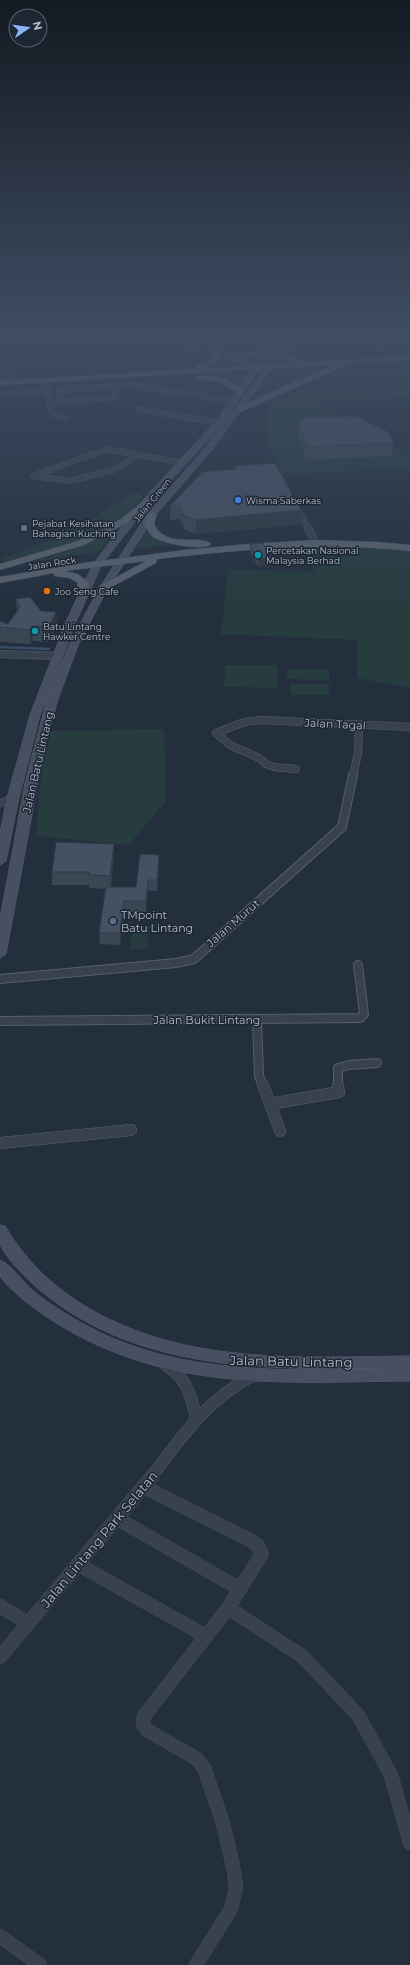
<svg xmlns="http://www.w3.org/2000/svg" width="410" height="1965" font-family="Montserrat,sans-serif">
  <rect width="100%" height="100%" fill="#242f3e"/>
  <g fill="#263c3f">
    <polygon points="220,351 240,362 239,364 209,367 217,363"/>
    <polygon points="330,368 249,402 275,371"/>
    <path d="M410 368V396L318 402 395 449C403 451 410 460 410 469L281 474 265 435 272 403 340 372Z"/>
    <polygon points="249,373 241,386 224,379 200,375"/>
    <path d="M134 493H139L142 496C140 502 135 505 131 510 98 541 49 550 7 563L0 559 68 533Z"/>
    <path d="M119 527 99 552 32 562C62 553 93 545 119 527Z"/>
    <polygon points="147,530 159,540 181,544 134,549"/>
    <polygon points="361,547 410,551 410,688 357,678 358,640 221,634 228,569 315,572 303,549"/>
    <polygon points="225,665 277,665 278,688 224,687"/>
    <polygon points="287,669 329,670 329,680 286,679"/>
    <polygon points="290,684 329,684 330,695 291,695"/>
    <polygon points="164,729 166,801 129,845 36,836 42,762 51,731"/>
    <polygon points="133,925 149,926 147,949 130,949"/>
  </g>
  <g fill="none" stroke-linecap="round" stroke-linejoin="round">
    <polyline stroke="#394c67" stroke-width="2" points="46,332 70,336 70,338 75,341 136,353"/>
    <polyline stroke="#394c67" stroke-width="2.5" points="0,647 49,649"/>
    <defs>
      <g id="minor-far4">
        <polyline points="161,332 192,348 212,345"/>
        <polyline points="261,332 284,337"/>
        <polyline points="71,333 74,332"/>
        <polyline points="372,341 401,359"/>
        <polyline points="291,342 357,338"/>
        <polyline points="0,368 16,382"/>
        <polyline points="45,384 51,411 53,414 66,419"/>
        <polyline points="0,395 47,392"/>
        <polyline points="62,401 59,390 131,385 235,401"/>
        <polyline points="49,402 111,398 116,396 114,387"/>
        <polyline points="139,409 219,423"/>
        <polyline points="33,476 107,449 183,463"/>
        <polyline points="35,476 70,481 116,469 137,455"/>
        <polyline points="296,507 309,529"/>
      </g>
      <g id="minor-far3">
        <polyline points="308,528 313,537"/>
        <polyline points="0,654 58,656"/>
        <polyline points="216,733 244,722 261,720 410,727"/>
        <polyline points="216,733 230,745 259,758 266,764 274,767 296,769"/>
        <polyline points="353,776 358,753 359,726"/>
      </g>
      <g id="minor-far2">
        <polyline points="0,979 176,963 194,959 342,827 353,775"/>
        <polyline points="257,1020 259,1076 263,1086"/>
        <polyline points="0,1021 360,1018 364,1014 358,965"/>
        <polyline points="338,1086 338,1068 349,1065 377,1063"/>
      </g>
      <g id="minor-far1">
        <polyline points="263,1085 280,1131"/>
        <polyline points="270,1104 339,1092 338,1085"/>
        <polyline points="0,1143 131,1130"/>
        <path d="M166 1365C186 1377 192 1397 196 1419"/>
        <path d="M152 1476C181 1437 208 1399 252 1376"/>
      </g>
      <g id="minor">
        <polyline points="144,1487 252,1541 258,1546 262,1554 228,1608 144,1716 143,1725 147,1730 197,1759 204,1768 222,1820 233,1866 236,1886 231,1909 196,1965"/>
        <polyline points="118,1519 240,1589"/>
        <polyline points="79,1565 206,1636"/>
        <polyline points="0,1606 28,1623"/>
        <polyline points="228,1608 302,1656 358,1715 391,1775 410,1843"/>
        <polyline points="0,1657 153,1475"/>
        <polyline points="0,1936 40,1965"/>
      </g>
      <polygon id="tertiary" points="13,795 18,798 16,800 0,807 0,800"/>
      <g id="secondary">
        <path d="M186 332H194L228 351 231 350 250 353 270 346 288 332H295L276 350 260 368 222 425 149 504 102 564 76 622 40 715 19 798 6 861 0 865V833L7 798 30 715 66 622 93 564 143 500 216 421 251 370ZM265 353 254 366 234 355 250 357Z"/>
        <polygon points="298,332 305,332 270,372 211,451 154,517 107,590 79,643 58,699 43,755 6,954 0,958 0,919 25,783 47,699 70,643 98,590 148,513 205,448 265,369"/>
        <path d="M0 1225 5 1226C28 1265 60 1293 99 1314 195 1365 305 1357 410 1356V1368C283 1369 145 1377 41 1291 31 1283 2 1255 0 1243 0 1237 0 1230 0 1225Z"/>
        <path d="M0 1260C10 1263 24 1283 33 1291 52 1306 75 1320 97 1331 194 1379 305 1369 410 1369V1381C292 1382 183 1392 75 1334 48 1319 21 1301 1 1278Z"/>
      </g>
      <g id="primary">
        <path d="M214 346H220C224 359 215 364 205 368L297 363 284 359 281 351 285 349H288L290 356 307 362 410 356V360L343 364 342 367 241 412 237 409 238 407 332 365 0 385V381L195 369V366C214 359 208 363 214 346Z"/>
        <polygon points="197,375 225,378 246,391 242,393 239,393 220,382 197,379"/>
        <polygon points="146,499 151,502 149,504 127,523 84,545 0,570 0,564 78,541 121,519"/>
        <path d="M152 511 157 514 154 524C166 550 200 533 211 544 204 552 162 543 153 537 149 533 147 529 144 524L147 514Z"/>
        <path d="M314 540 378 542 410 545V551C325 542 242 549 157 559L156 563 104 591 99 588 100 586 146 561 65 571 78 574 88 582 89 596 84 599 79 596 77 582 69 578 54 576V573L0 583V577L76 564 185 550 249 544Z"/>
      </g>
    </defs>
    <use href="#minor-far4" stroke="#565f6c" stroke-width="6"/>
    <use href="#minor-far3" stroke="#565f6c" stroke-width="8"/>
    <use href="#minor-far2" stroke="#565f6c" stroke-width="10"/>
    <use href="#minor-far1" stroke="#565f6c" stroke-width="12"/>
    <use href="#minor" stroke="#565f6c" stroke-width="14"/>
    <use href="#tertiary" stroke="#565f6c" stroke-width="1"/>
    <use href="#secondary" stroke="#565f6c" stroke-width="1"/>
    <use href="#primary" stroke="#414a57" stroke-width="1"/>
    <use href="#minor-far4" stroke="#38414e" stroke-width="5.5"/>
    <use href="#minor-far3" stroke="#38414e" stroke-width="7"/>
    <use href="#minor-far2" stroke="#38414e" stroke-width="8"/>
    <use href="#minor-far1" stroke="#38414e" stroke-width="11"/>
    <use href="#minor" stroke="#38414e" stroke-width="14"/>
    <use href="#tertiary" fill="#38414e" fill-rule="evenodd"/>
    <use href="#secondary" fill="#465061" fill-rule="evenodd"/>
    <use href="#primary" fill="#56606e" fill-rule="evenodd"/>
  </g>
  <g fill="#3b4654">
    <polygon points="298,421 393,443 392,456 306,460 298,434"/>
    <polygon points="235,466 301,510 301,524 196,534 185,530 180,519 170,520 170,506 235,469"/>
    <polygon points="250,544 271,558 271,566 258,567 250,551"/>
    <polygon points="16,599 41,611 56,612 57,627 50,642 33,641 30,644 0,642 0,621 8,624 17,612"/>
    <polygon points="159,855 159,866 157,891 148,891 146,912 124,912 120,945 100,944 99,933 105,889 89,888 89,885 52,885 52,872 114,856 111,887 136,887"/>
  </g>
  <g fill="#303945">
    <polygon points="301,510 301,524 196,534 196,520"/>
    <polygon points="271,558 271,566 258,567 258,559"/>
    <polygon points="56,612 57,627 50,642 49,627"/>
    <polygon points="32,626 33,641 30,644 30,630"/>
    <polygon points="114,844 114,856 110,889 110,876"/>
    <polygon points="159,855 159,866 157,891 157,880"/>
    <polygon points="148,880 148,891 146,912 146,901"/>
    <polygon points="124,901 124,912 120,945 120,933"/>
  </g>
  <g fill="#455162" stroke="#303945">
    <polygon points="356,416 388,432 393,443 307,447 298,421 310,417"/>
    <polygon points="275,463 301,510 196,520 184,516 180,506 170,506 202,472 237,469 235,466"/>
    <polygon points="263,543 271,558 258,559 250,544"/>
    <polygon points="30,597 41,611 56,612 49,627 32,626 30,630 0,627 0,621 8,624 20,607 16,599"/>
    <polygon points="56,842 114,844 110,876 89,875 89,872 52,872"/>
    <polygon points="140,854 159,855 157,880 148,880 146,901 124,901 120,933 99,933 106,887 136,887"/>
  </g>
  <linearGradient id="sky" x2="0" y2="1"><stop stop-color="#141a22"/><stop offset="0.55" stop-color="#3f4d63"/><stop offset="1" stop-color="#3f4d63" stop-opacity="0"/></linearGradient>
  <rect width="410" height="607" fill="url(#sky)"/>
  <circle fill="#3f7fe0" stroke="#1d2633" stroke-width="1.5" cx="238" cy="500" r="4"/>
  <g fill="#5c6f8a" stroke="#1d2633" stroke-width="1.5">
    <circle cx="24" cy="528" r="4"/>
    <circle cx="113" cy="921" r="4"/>
  </g>
  <g fill="#0f9aa8" stroke="#1d2633" stroke-width="1.5">
    <circle cx="258" cy="555" r="4"/>
    <circle cx="35" cy="631" r="4"/>
  </g>
  <circle fill="#e8710a" stroke="#1d2633" stroke-width="1.5" cx="47" cy="591" r="4"/>
  <g text-anchor="middle" dominant-baseline="central" stroke-width="3" stroke-linejoin="round" paint-order="stroke">
    <g font-size="9" fill="#b4bcc9" stroke="#1d2633">
      <text transform="translate(152 500) rotate(-51)">Jalan Green</text>
      <text transform="translate(52 563) rotate(-9)">Jalan Rock</text>
    </g>
    <g font-size="9" fill="#b4bcc9" stroke="#1d2633" text-anchor="start">
      <text x="246" y="500">Wisma Saberkas</text>
      <text x="32" y="523">Pejabat Kesihatan<tspan x="32" dy="10">Bahagian Kuching</tspan></text>
      <text x="266" y="550">Percetakan Nasional<tspan x="266" dy="10">Malaysia Berhad</tspan></text>
      <text x="55" y="591">Joo Seng Cafe</text>
      <text x="43" y="626">Batu Lintang<tspan x="43" dy="10">Hawker Centre</tspan></text>
    </g>
    <g font-size="11" fill="#b4bcc9" stroke="#1d2633">
      <text transform="translate(335 724) rotate(3)">Jalan Tagal</text>
      <text transform="translate(38 762) rotate(-77)">Jalan Batu Lintang</text>
      <text transform="translate(233 923) rotate(-41)">Jalan Murut</text>
      <text x="207" y="1020">Jalan Bukit Lintang</text>
    </g>
    <g font-size="11" fill="#b4bcc9" stroke="#1d2633" text-anchor="start">
      <text x="121" y="915">TMpoint<tspan x="121" dy="13">Batu Lintang</tspan></text>
    </g>
    <g font-size="13" fill="#b4bcc9" stroke="#1d2633">
      <text transform="translate(291 1361) rotate(1)">Jalan Batu Lintang</text>
      <text transform="translate(99 1539) rotate(-50)">Jalan Lintang Park Selatan</text>
    </g>
  </g>
  <g transform="translate(28 28) rotate(77)"><circle r="19" fill="#1d2633" stroke="#59626f"/>
  <path d="M0-3L7 15L0 10L-7 15Z" fill="#8ab4f8"/>
  <text y="-6" font-size="11" font-weight="bold" text-anchor="middle" fill="#b4bcc9">N</text>
  </g>
</svg>
